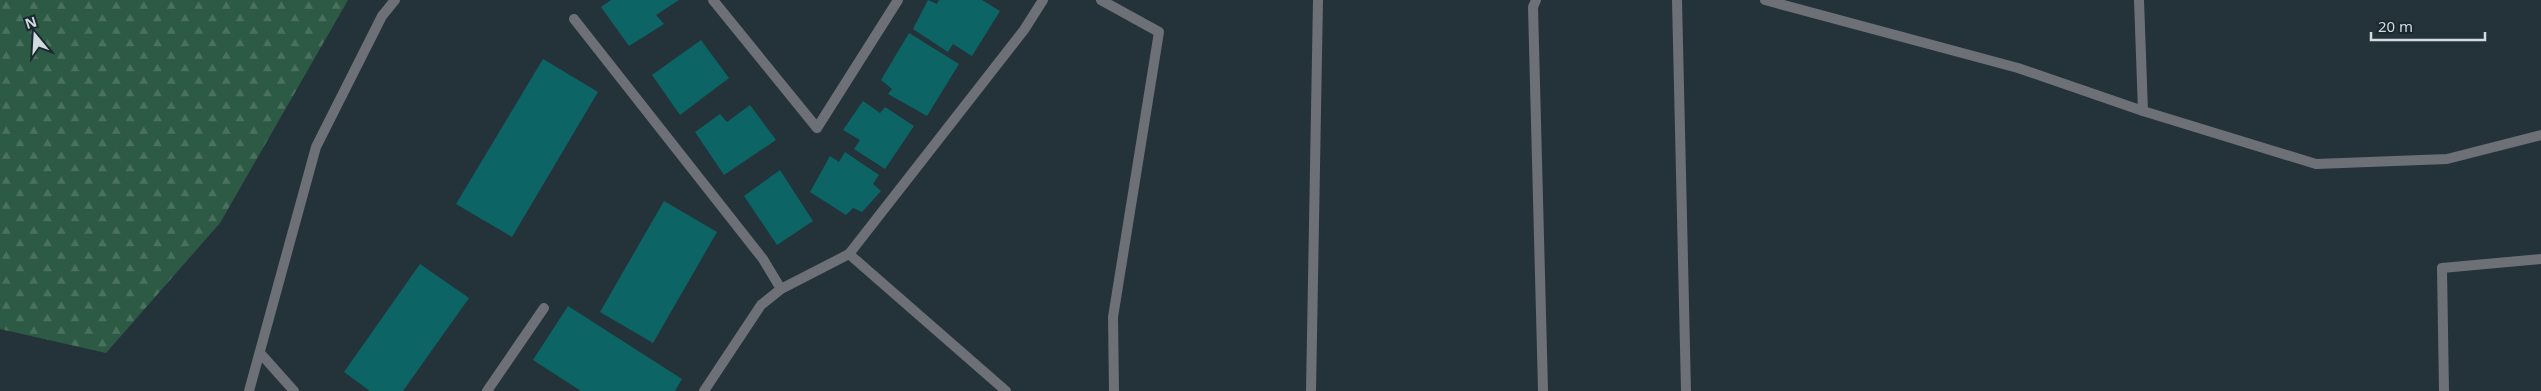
<svg xmlns="http://www.w3.org/2000/svg" width="2541" height="391" font-family="'Noto Sans',sans-serif">
  <defs>
    <pattern id="forest-firs" width="22" height="20" patternUnits="userSpaceOnUse" patternTransform="scale(1.25)"><rect width="22" height="20" fill="#2c5a44"/><path d="M5 1l3.5 6h-7zM16 11l3.5 6h-7z" fill="#4a715f"/></pattern>
  </defs>
  <rect width="100%" height="100%" fill="#243339"/>
  <polygon fill="url(#forest-firs)" points="0,0 348,0 220,223 106,353 0,329"/>
  <g fill="#0c6464">
    <polygon points="611,0 679,0 656,15 664,24 629,46 601,7"/>
    <polygon points="928,0 937,4 939,0 982,0 1000,11 972,56 953,44 948,52 913,29"/>
    <polygon points="909,33 959,64 927,116 888,94 892,89 881,80"/>
    <polygon points="701,40 729,78 680,115 652,75"/>
    <polygon points="543,59 598,92 512,237 456,204"/>
    <polygon points="863,101 880,113 885,107 914,126 885,169 854,149 860,140 843,130"/>
    <polygon points="750,105 776,140 724,175 695,132 720,114 727,122"/>
    <polygon points="845,152 879,175 873,184 881,191 862,212 853,208 846,215 810,192 830,156 839,162"/>
    <polygon points="780,170 813,221 777,245 744,196"/>
    <polygon points="664,201 717,232 653,343 600,312"/>
    <polygon points="420,264 469,298 403,391 370,391 344,372"/>
    <polygon points="568,306 682,379 675,391 581,391 533,360"/>
  </g>
  <g fill="none" stroke-linecap="round" stroke-linejoin="round">
    <g stroke="#6d7076" stroke-width="10">
      <polyline points="713,0 817,128 898,0"/>
      <polyline points="1101,0 1159,32 1113,317 1114,391"/>
      <polyline points="1536,0 1533,7 1543,390"/>
      <polyline points="1677,0 1686,391"/>
      <polyline points="1765,0 2018,68 2143,111 2316,164 2447,159 2541,135"/>
      <polyline points="2139,0 2143,111"/>
      <polyline points="574,19 763,259 781,289"/>
      <polyline points="849,254 1006,391"/>
      <polyline points="261,354 294,391"/>
      <polyline points="487,391 544,308"/>
      <polyline points="704,391 761,305 781,289 849,254 1024,30 1043,0"/>
      <polyline points="1311,391 1318,0"/>
      <polyline points="2444,391 2442,268 2541,259"/>
    </g>
    <polyline stroke="#6d7076" stroke-width="10" points="249,391 316,147 382,16 395,0"/>
  </g>
  <g transform="translate(35 35) rotate(342)" stroke="#1a292f" stroke-width="4" paint-order="stroke">
  <path d="M0-4L9 19L0 12L-9 19Z" fill="#d2dbdf"/>
  <text y="-8" font-size="14" font-weight="bold" text-anchor="middle" fill="#d2dbdf">N</text>
  </g>
  <path d="M2371 32v8h114v-8" fill="none" stroke="#d2dbdf" stroke-width="2.5"/>
  <text x="2378" y="32" font-size="15" fill="#d2dbdf" stroke="#1a292f" stroke-width="4" paint-order="stroke">20 m</text>
</svg>
